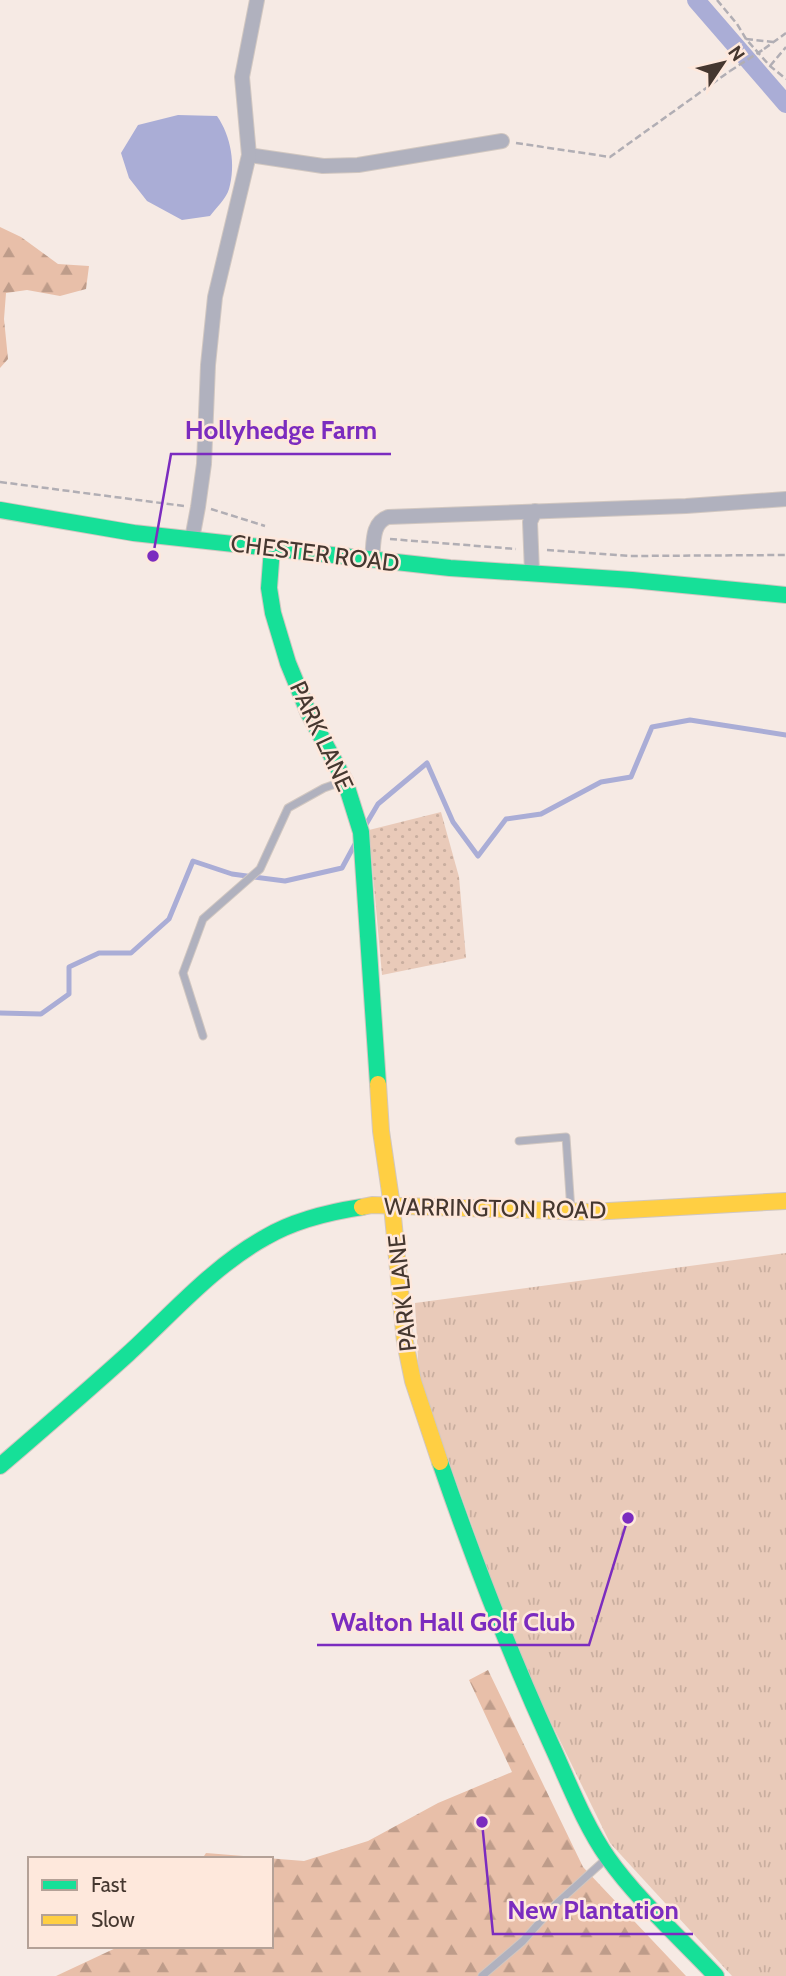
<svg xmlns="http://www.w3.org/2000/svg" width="786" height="1976" font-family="Cabin,sans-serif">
  <defs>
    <pattern id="grass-tufts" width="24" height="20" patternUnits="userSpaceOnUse" patternTransform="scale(1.75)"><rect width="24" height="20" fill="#e9cab9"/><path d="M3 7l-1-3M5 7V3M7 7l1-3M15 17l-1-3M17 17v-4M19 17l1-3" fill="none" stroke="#c9ae9f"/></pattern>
    <pattern id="forest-firs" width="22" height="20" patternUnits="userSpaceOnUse" patternTransform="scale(1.75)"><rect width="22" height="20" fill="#e8bfa9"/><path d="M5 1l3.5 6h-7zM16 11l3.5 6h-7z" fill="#be9c8a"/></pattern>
    <pattern id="garden-dots" width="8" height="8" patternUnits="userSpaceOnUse" patternTransform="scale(1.75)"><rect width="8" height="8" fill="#e9cab9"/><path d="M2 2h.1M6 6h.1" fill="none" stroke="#c9ae9f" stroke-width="1.8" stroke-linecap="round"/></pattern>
  </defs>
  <rect width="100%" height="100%" fill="#f6eae4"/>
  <polygon fill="url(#grass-tufts)" points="786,1253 786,1976 732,1976 610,1843 519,1657 419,1378 415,1303"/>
  <g fill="url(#forest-firs)">
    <polygon points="0,227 21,237 58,264 89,266 86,289 60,296 27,290 6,293 4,319 8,359 0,368"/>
    <polygon points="488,1670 583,1867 686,1976 56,1976 120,1946 271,1946 271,1859 202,1859 206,1853 304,1861 368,1841 438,1803 512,1772 469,1680"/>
  </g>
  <polygon fill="url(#garden-dots)" points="441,812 459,877 466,958 382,975 369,830"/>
  <path fill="#aaadd6" d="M178 115 217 116C231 136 236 165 229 189 226 199 216 208 210 216L182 220 147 201 129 178 121 153 138 125Z"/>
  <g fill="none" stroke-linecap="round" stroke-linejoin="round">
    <g stroke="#aaadd6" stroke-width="5">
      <polyline points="365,826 378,804 427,763 453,822 478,856 506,819 541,814 601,782 631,777 652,727 690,720 786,735"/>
      <polyline points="0,1013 41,1014 69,994 69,967 99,953 131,953 169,919 193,861 232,874 285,881 342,868 355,844"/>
    </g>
    <polyline stroke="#aaadd6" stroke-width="18" points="696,0 786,104"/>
    <defs>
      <g id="lane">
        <polyline points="203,1036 183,973 203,919 260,869 288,808 324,788 344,781"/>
        <polyline points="519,1141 566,1137 571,1211"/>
        <polyline points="482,1976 523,1941 556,1904 607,1858"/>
      </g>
      <g id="street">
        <polyline points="249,155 323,166 358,165 502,141"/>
        <polyline points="192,539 198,507 204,464 208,365 215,297 249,155 242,77 257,0"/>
        <path d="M372 560C374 544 371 523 388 517L686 506 786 499"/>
        <polyline points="532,572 530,522 535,511"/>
      </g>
      <g id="fast">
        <polyline points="0,510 134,533 450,568 632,580 786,595"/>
        <polyline points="272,548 269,588 273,613 288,663 309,714 345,781 361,832 378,1084"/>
        <path d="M440 1462C473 1558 509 1652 551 1744 569 1783 584 1824 608 1858 636 1898 682 1940 716 1976"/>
        <path d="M0 1466C43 1429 86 1392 128 1354 172 1314 213 1266 266 1237 295 1220 329 1212 362 1207"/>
      </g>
      <g id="slow">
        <polyline points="378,1084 381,1131 392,1206 405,1342 413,1381 440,1462"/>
        <polyline points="362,1207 372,1205 591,1212 786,1201"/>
      </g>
    </defs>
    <use href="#lane" stroke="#d1c7c1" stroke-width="9"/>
    <use href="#street" stroke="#d1c7c1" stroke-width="16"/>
    <use href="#fast" stroke="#d1c7c1" stroke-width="18"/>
    <use href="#slow" stroke="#d1c7c1" stroke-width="18"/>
    <g stroke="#b1aeb4" stroke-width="2.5" stroke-dasharray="7 3.5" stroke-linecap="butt">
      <polyline points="717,0 737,24 746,39 770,66 786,79"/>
      <polyline points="746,39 773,42"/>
      <polyline points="764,49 786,33"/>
      <polyline points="770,66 786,47"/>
      <polyline points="516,143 610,157 730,71"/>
      <polyline points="0,482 184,506"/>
      <polyline points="211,509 265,526"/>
      <polyline points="390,539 516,549"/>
      <polyline points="547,550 630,556 786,555"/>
    </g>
    <use href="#lane" stroke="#b0b1be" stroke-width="7"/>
    <use href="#street" stroke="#b0b1be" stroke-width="14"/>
    <use href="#fast" stroke="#16e098" stroke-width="16"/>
    <use href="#slow" stroke="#ffcf43" stroke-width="16"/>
    <polyline stroke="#b1aeb4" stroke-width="2.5" stroke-dasharray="7 3.5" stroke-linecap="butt" points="730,71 764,49"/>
  </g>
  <g text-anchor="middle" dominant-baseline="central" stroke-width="5" stroke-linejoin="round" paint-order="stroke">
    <g font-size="24" fill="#45372f" stroke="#fee8dc">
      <text transform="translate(315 553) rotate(7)">CHESTER ROAD</text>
      <text transform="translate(322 736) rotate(65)">PARK LANE</text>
      <text transform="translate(495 1208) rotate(1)">WARRINGTON ROAD</text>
      <text transform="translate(402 1293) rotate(-96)">PARK LANE</text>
    </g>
  </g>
  <path fill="none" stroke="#7b2cbf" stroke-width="2.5" d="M153 556L171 454H391M628 1518L589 1645H317M482 1822L493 1934H693"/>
  <g fill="#7b2cbf" stroke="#fee8dc" stroke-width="2.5">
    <circle cx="153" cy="556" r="7"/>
    <circle cx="628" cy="1518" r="7"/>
    <circle cx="482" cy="1822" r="7"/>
  </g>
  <g font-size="26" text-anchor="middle" font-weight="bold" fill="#7b2cbf" stroke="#fee8dc" stroke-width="5" stroke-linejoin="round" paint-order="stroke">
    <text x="281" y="439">Hollyhedge Farm</text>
    <text x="453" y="1631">Walton Hall Golf Club</text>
    <text x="593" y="1919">New Plantation</text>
  </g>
  <rect x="28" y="1857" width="245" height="91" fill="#fee8dc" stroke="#b4a197" stroke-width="2"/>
  <rect x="42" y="1880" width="35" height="10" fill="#16e098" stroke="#b4a197" stroke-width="2"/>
  <text x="91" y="1892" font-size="21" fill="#45372f">Fast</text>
  <rect x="42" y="1915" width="35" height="10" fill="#ffcf43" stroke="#b4a197" stroke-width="2"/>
  <text x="91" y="1927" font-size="21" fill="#45372f">Slow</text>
  <g transform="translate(723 63) rotate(55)" stroke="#fee8dc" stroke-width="5" paint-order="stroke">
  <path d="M0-5L12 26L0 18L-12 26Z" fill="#45372f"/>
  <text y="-10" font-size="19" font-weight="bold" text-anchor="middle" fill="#45372f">N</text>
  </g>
</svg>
